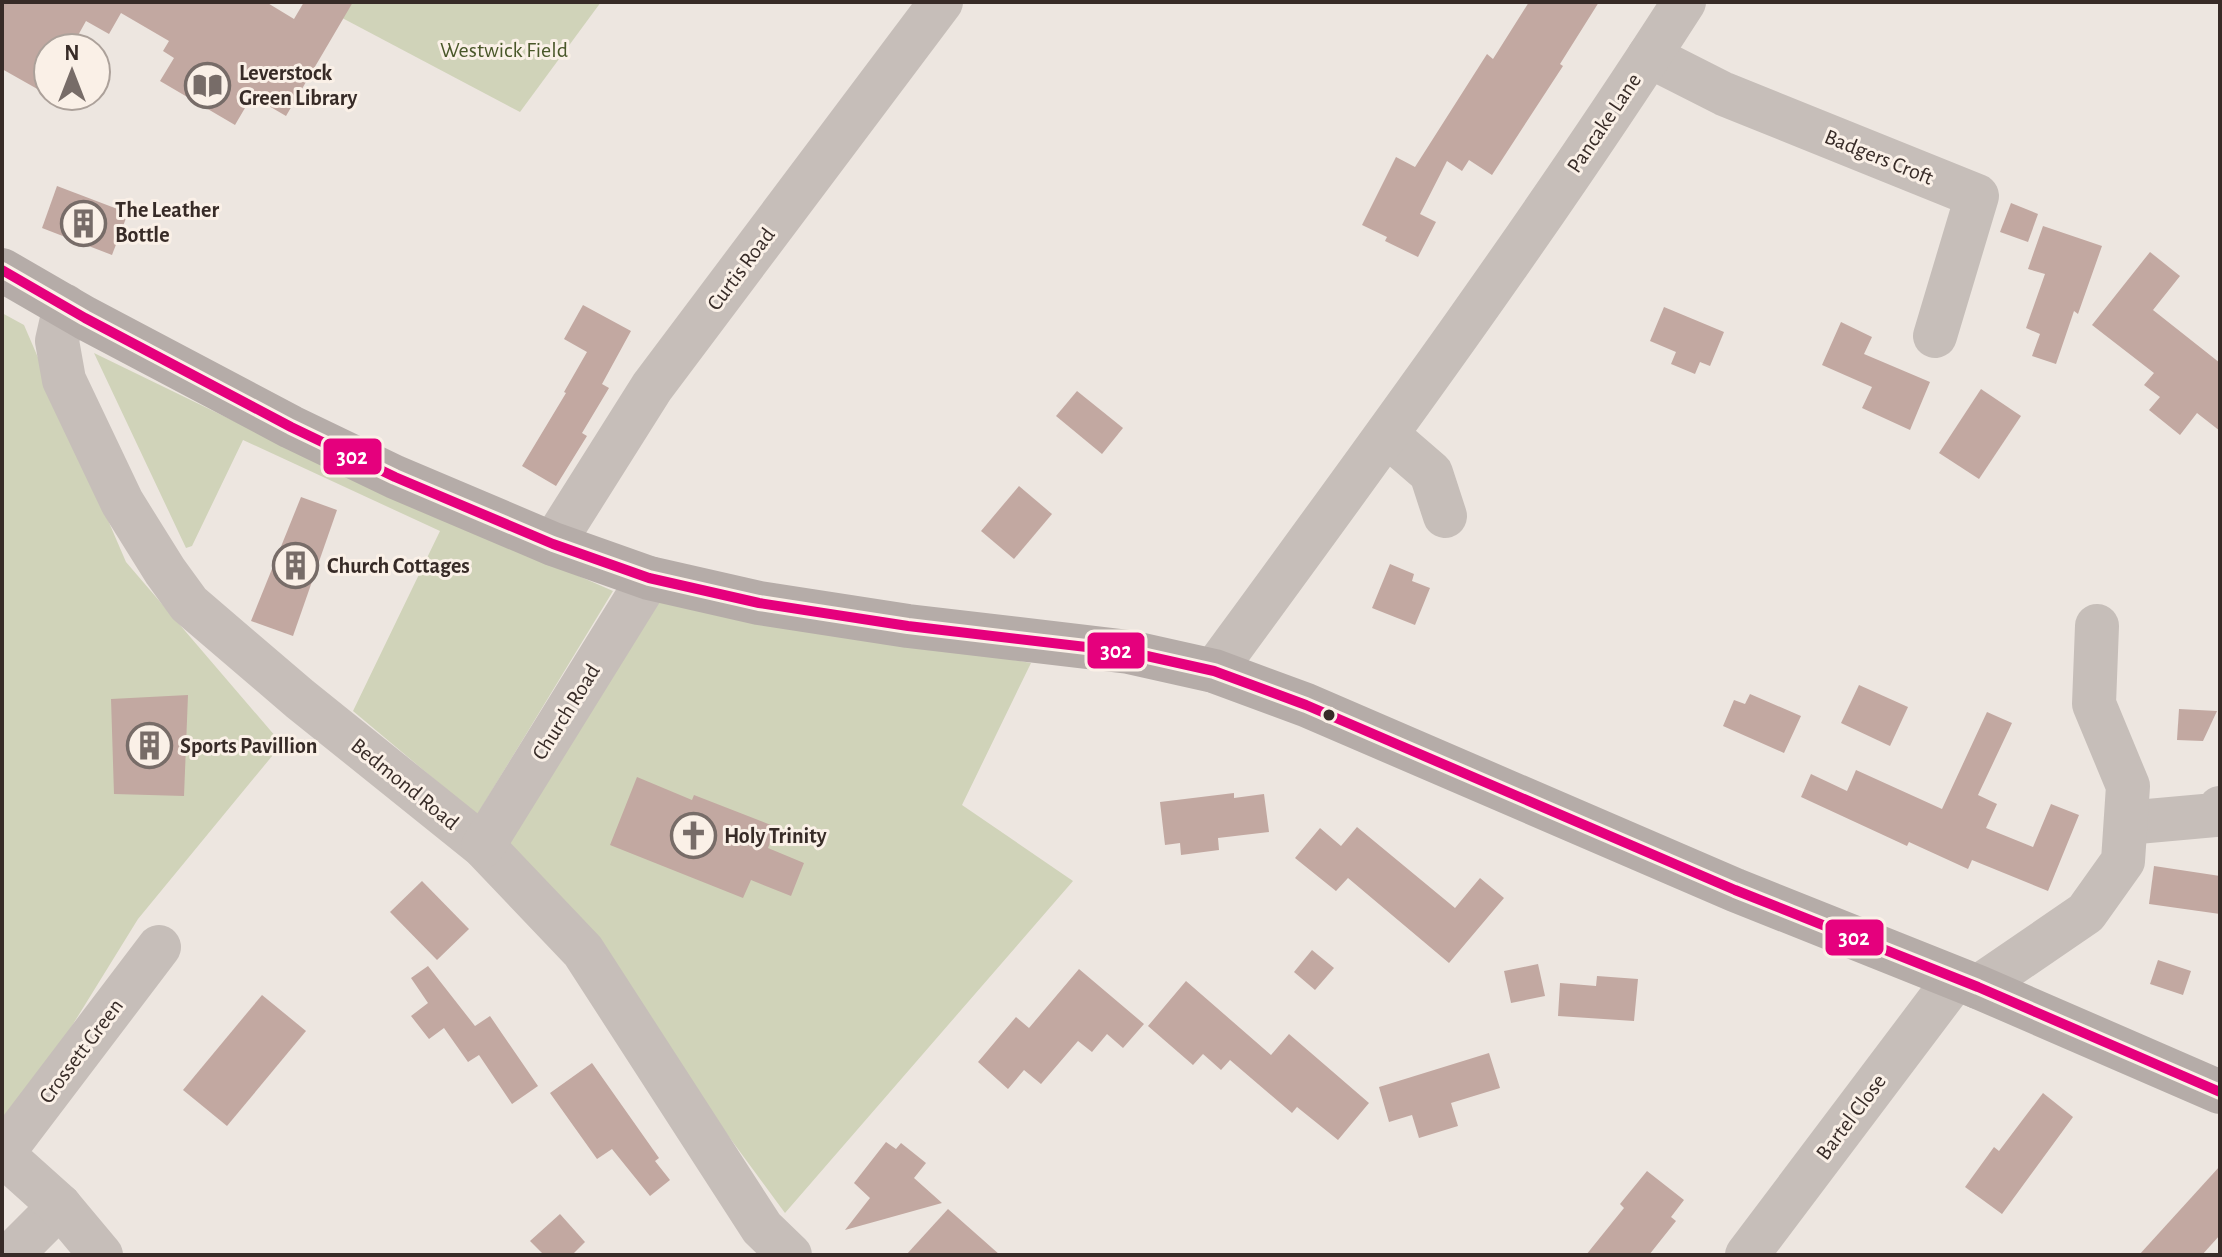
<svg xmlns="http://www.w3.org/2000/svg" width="2222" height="1257" font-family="'Alegreya Sans',sans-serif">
  <rect width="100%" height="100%" fill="#ede6e0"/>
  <g fill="#d0d3b9">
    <polygon points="312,2 601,2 520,112"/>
    <polygon points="2,313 24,325 126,562 282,744 138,919 2,1139"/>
    <polygon points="94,353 316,461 613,591 477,815 353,711 440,531 243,440 192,546 186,548"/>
    <polygon points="649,594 1031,663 962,805 1073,881 785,1213 591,949 493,844"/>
  </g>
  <g fill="#c2a8a1">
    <polygon points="2,2 266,2 294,19 304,2 353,2 286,116 252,96 235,125 160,81 174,58 163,51 169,41 121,13 109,34 86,21 71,48 48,48 48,95 2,69"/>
    <polygon points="1529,2 1599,2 1560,64 1563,66 1492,175 1469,160 1462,171 1447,161 1420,214 1436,222 1418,257 1385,241 1387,237 1362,225 1396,157 1415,167 1487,54 1493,59"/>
    <polygon points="57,186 128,213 112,255 42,228"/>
    <polygon points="2011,203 2038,214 2028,242 2000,232"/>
    <polygon points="2043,226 2102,246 2078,314 2074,311 2056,364 2032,356 2040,334 2026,328 2045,274 2028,269"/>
    <polygon points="2150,252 2180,276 2153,310 2220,363 2220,431 2197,413 2180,435 2149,410 2160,397 2144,385 2154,373 2092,325"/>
    <polygon points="583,305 631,331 602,384 609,388 582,433 587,436 556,486 522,466 566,393 564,392 587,352 564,339"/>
    <polygon points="1664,307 1724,332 1710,366 1700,362 1695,374 1671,364 1676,352 1650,341"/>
    <polygon points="1841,322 1872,337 1864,354 1930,382 1910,430 1862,408 1872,387 1822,365"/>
    <polygon points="1981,389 2021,416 1979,479 1939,453"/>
    <polygon points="1077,391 1123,428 1102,454 1056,416"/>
    <polygon points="1019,486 1052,514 1014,559 981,531"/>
    <polygon points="301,497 337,510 293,636 251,621"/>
    <polygon points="1390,564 1414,574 1412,581 1430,588 1415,625 1372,608"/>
    <polygon points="1859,685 1908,707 1890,746 1841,723"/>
    <polygon points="1750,694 1801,716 1784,753 1723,726 1734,700 1745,704"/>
    <polygon points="188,695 184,796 114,794 111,699"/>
    <polygon points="2179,709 2217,711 2203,741 2177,740"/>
    <polygon points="1987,712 2012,723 1978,795 1997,804 1986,828 2033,847 2051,804 2079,815 2048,891 1972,860 1968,869 1909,842 1907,846 1801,797 1811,774 1847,791 1856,770 1942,809"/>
    <polygon points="637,777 692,800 694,795 776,827 768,848 804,863 791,896 751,880 743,898 610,845"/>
    <polygon points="1234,793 1234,798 1264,794 1269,832 1218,838 1219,850 1181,855 1180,843 1165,845 1160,802"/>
    <polygon points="1357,827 1455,908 1480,878 1504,898 1449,963 1348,878 1336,891 1295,858 1320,828 1341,846"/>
    <polygon points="2154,866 2220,876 2220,914 2149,904"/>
    <polygon points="422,881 469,929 437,960 390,912"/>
    <polygon points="1312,950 1334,968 1315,990 1294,972"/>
    <polygon points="2158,960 2191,971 2183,995 2150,984"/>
    <polygon points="1538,964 1545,996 1511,1003 1504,971"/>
    <polygon points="428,966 475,1026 490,1016 538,1086 512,1104 479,1055 468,1062 444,1028 429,1039 411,1016 428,1003 411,978"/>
    <polygon points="1079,969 1144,1024 1123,1048 1107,1034 1092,1052 1078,1041 1041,1084 1024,1070 1008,1089 978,1062 1016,1017 1029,1028"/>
    <polygon points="1597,976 1638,979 1634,1021 1558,1016 1560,983 1596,986"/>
    <polygon points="1186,981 1271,1055 1289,1034 1369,1103 1338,1140 1297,1107 1292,1113 1230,1060 1221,1070 1203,1054 1193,1065 1148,1026"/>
    <polygon points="262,995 306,1031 227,1126 183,1090"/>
    <polygon points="1489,1053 1500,1088 1451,1103 1458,1126 1419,1138 1412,1115 1389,1122 1379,1087"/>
    <polygon points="592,1063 659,1158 655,1161 670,1180 650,1196 612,1149 597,1159 550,1093"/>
    <polygon points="2043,1093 2073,1117 2002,1214 1965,1187 1994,1147 1999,1151"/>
    <polygon points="886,1142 896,1149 901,1143 926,1163 914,1178 942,1203 845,1230 870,1198 854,1183"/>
    <polygon points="2220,1166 2220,1235 2202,1255 2139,1255"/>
    <polygon points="1647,1171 1684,1200 1671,1217 1676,1221 1649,1255 1586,1255 1624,1208 1620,1204"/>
    <polygon points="948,1209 1000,1255 906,1255"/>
    <polygon points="560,1214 585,1242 572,1255 544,1255 530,1241"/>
  </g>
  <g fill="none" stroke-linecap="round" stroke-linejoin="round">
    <g stroke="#c6beb9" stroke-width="44">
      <polyline points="1649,56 1724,94 1977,196 1935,336"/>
      <polyline points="65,306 57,341 64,380 122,502 165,571 189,604 300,699 483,846 583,951 762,1228 790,1255"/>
      <polyline points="1387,435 1431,473 1445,516"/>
      <polyline points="553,544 652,387 941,2"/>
      <path d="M1214 671C1375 451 1537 231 1684 2"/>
      <polyline points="2126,823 2215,815 2220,808"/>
      <polyline points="483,846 649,578"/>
      <polyline points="1978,987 2086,913 2123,861 2128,786 2094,704 2097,626"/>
      <polyline points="11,1255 60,1206"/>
      <polyline points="101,1255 60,1206 2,1154 159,947"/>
      <polyline points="1747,1255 1955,979"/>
    </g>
    <polyline stroke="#b5aca8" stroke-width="44" points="2,270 85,318 291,427 395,477 553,544 649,578 759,603 908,626 1129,652 1214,671 1306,705 1735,890 1978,987 2220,1092"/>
    <defs>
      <polyline id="bus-1" points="2,270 85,318 291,427 395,477 553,544 649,578 759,603 908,626 1129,652 1214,671 1306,705 1735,890 1978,987 2220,1092"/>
    </defs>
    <use href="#bus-1" stroke="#faf0e7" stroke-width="16"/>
    <use href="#bus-1" stroke="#e5007d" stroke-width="10"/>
  </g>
  <defs>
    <symbol id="library-ring" viewBox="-11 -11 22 22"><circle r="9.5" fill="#faf0e7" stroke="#776c68" stroke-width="1.5"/><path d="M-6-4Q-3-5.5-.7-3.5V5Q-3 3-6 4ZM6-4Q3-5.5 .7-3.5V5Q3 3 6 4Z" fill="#776c68"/></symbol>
    <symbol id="building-ring" viewBox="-11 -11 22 22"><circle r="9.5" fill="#faf0e7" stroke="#776c68" stroke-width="1.5"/><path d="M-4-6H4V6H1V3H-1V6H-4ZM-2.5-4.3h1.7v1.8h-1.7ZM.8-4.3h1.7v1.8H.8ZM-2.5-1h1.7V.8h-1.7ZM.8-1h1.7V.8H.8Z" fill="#776c68"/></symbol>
    <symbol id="church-ring" viewBox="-11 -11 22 22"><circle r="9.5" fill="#faf0e7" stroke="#776c68" stroke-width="1.5"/><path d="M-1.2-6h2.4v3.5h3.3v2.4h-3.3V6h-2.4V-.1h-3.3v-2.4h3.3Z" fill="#776c68"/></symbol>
  </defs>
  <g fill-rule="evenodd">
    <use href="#library-ring" x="182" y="60" width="51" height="51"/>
    <use href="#building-ring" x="58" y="198" width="51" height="51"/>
    <use href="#building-ring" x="270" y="540" width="51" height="51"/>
    <use href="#building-ring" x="124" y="720" width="51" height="51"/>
    <use href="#church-ring" x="668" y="810" width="51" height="51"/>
  </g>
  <circle fill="#372b27" stroke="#faf0e7" stroke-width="3" cx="1329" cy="715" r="7"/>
  <g text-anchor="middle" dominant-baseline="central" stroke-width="6" stroke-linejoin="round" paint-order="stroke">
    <g font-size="22" fill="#495729" stroke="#faf0e7">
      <text x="504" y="50">Westwick Field</text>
    </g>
    <g font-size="22" font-weight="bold" fill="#372b27" stroke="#faf0e7" text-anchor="start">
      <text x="239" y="73">Leverstock<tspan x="239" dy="25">Green Library</tspan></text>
      <text x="115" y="210">The Leather<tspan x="115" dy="25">Bottle</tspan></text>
      <text x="327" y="566">Church Cottages</text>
      <text x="180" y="746">Sports Pavillion</text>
      <text x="724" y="836">Holy Trinity</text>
    </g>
    <g font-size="22" fill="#372b27" stroke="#faf0e7">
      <text transform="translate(1604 123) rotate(-56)">Pancake Lane</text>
      <text transform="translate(1879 157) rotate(22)">Badgers Croft</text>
      <text transform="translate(741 269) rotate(-53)">Curtis Road</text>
      <text transform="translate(566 712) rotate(-58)">Church Road</text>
      <text transform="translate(405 784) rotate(39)">Bedmond Road</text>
      <text transform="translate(81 1051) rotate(-53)">Crossett Green</text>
      <text transform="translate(1851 1117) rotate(-53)">Bartel Close</text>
    </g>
  </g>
  <g stroke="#faf0e7" stroke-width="3">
    <rect x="322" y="437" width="61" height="39" rx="8" fill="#e5007d"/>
    <rect x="1086" y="631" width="60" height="39" rx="8" fill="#e5007d"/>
    <rect x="1824" y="918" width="61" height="39" rx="8" fill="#e5007d"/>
  </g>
  <g font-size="22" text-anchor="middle" font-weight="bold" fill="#fff">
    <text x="352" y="464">302</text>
    <text x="1116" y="658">302</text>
    <text x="1854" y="945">302</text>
  </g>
  <rect width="2222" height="1257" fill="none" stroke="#372b27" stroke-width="8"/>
  <g transform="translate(72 72)"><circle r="38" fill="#faf0e7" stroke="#aca19a" stroke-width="2"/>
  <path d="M0-6L14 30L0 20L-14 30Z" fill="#776c68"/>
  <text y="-12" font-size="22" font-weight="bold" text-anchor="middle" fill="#372b27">N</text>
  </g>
</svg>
